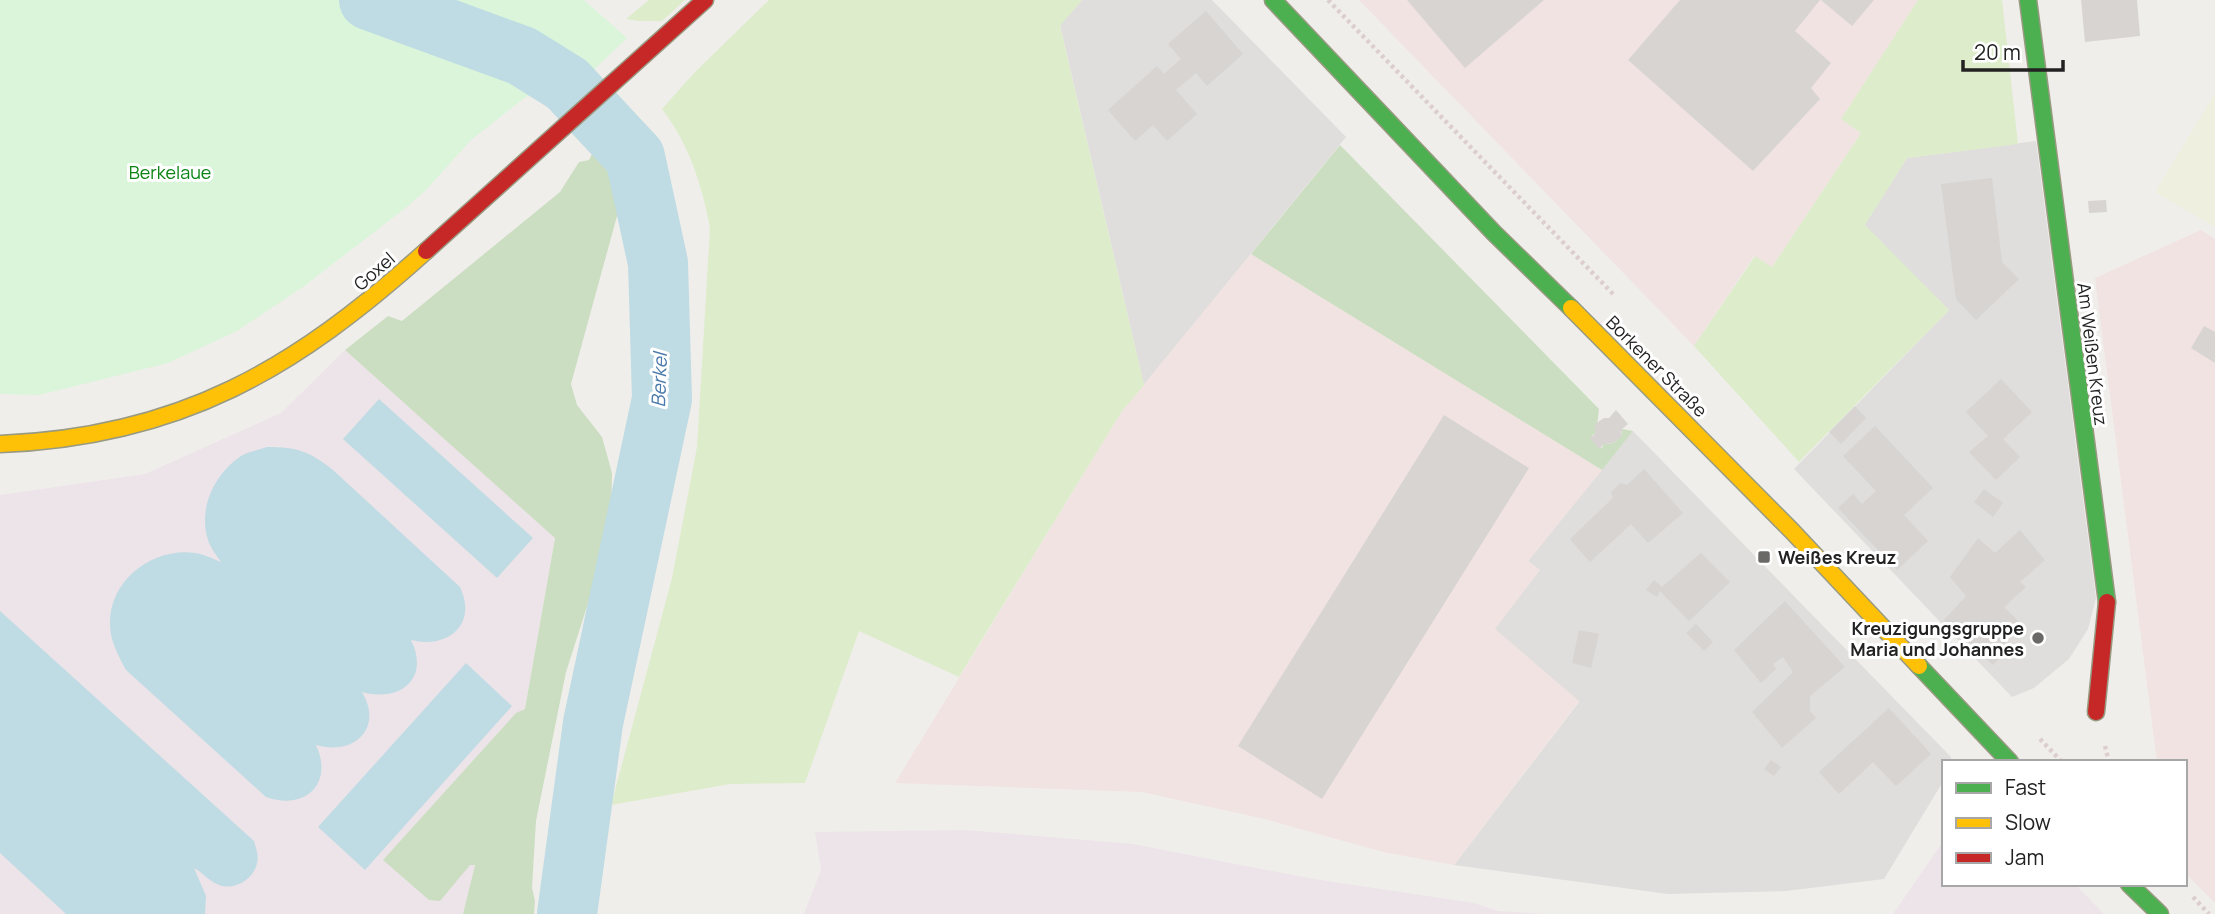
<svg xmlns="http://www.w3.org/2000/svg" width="2215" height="914" font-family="Manrope,sans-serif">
  <rect width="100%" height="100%" fill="#f0eeeb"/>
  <g fill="#dfdedc">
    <polygon points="1082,0 1212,0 1346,137 1144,385 1060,25"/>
    <polygon points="2036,141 2096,598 2088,629 2069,659 2034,688 2012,697 1794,469 1949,310 1864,226 1907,158"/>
    <polygon points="1633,431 1951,757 1951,762 1944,762 1944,780 1884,879 1786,891 1668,894 1454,865 1579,702 1494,629 1539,570 1528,561"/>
  </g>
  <g fill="#f1e3e1">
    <polygon points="1359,0 1918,0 1841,119 1861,133 1772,267 1754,256 1694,346"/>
    <polygon points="2201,230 2215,239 2215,903 2185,873 2185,762 2157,762 2095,278"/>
    <polygon points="1251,254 1602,470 1528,561 1540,570 1495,629 1579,701 1454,865 1383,852 1265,819 1142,792 895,783 1122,411"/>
  </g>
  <g fill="#ede4e9">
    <polygon points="345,350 555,537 525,709 471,865 475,864 463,914 0,914 0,495 145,474 281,413"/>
    <polygon points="966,830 1133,844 1314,879 1474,903 1498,911 1546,914 804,914 821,870 815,832"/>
    <polygon points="1944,840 1944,884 2075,884 2104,914 1893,914"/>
  </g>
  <polygon fill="#efefdf" points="2215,93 2215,227 2155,192"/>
  <g fill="#ddeccb">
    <polygon points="649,0 685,0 662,21 639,21 626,19"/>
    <path d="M769 0H1082L1060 26 1144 385 1122 411 959 677 859 631 805 783 730 784 611 805 672 578 697 447 710 228C702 185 689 144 662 109L694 73Z"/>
    <polygon points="1918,0 2002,0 2018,144 1907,158 1865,225 1949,310 1799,462 1694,346 1755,256 1772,267 1861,133 1841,119"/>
  </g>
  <g fill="#cbdec1">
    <path d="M1340 145 1599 409 1596 434 1592 435 1596 445 1602 448 1604 443C1613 446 1618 440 1622 433V429L1633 431 1602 470 1251 254Z"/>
    <polygon points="595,148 616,180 617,216 571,384 577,405 602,437 612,473 611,516 607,544 566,672 536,821 532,888 535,901 534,914 463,914 475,865 470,865 440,901 429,900 383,860 516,713 525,709 555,538 345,350 388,316 402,321 560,192 579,162 589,160"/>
  </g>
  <polygon fill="#daf5da" points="0,0 584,0 627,38 559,103 527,96 471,140 426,190 408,206 303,287 237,331 168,363 39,395 0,394"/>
  <g fill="#bfdbe3">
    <polygon points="379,399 533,538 497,578 343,439"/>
    <path d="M267 447C297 447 309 451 333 470L460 587C478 625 447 649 411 640 430 678 401 703 362 692 384 729 353 756 316 745 334 784 305 811 266 797L126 670C118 655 110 641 110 624 109 580 153 547 195 553 204 554 213 559 221 562 217 556 212 550 209 543 197 511 213 475 241 456 248 452 258 450 267 447Z"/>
    <path d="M0 611 254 841C256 848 259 856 257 863 254 880 232 892 217 884 209 881 202 872 194 868L206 896 205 914H66L0 853Z"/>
    <polygon points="466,663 512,706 365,870 318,827"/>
  </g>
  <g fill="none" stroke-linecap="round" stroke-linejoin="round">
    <polyline stroke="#bfdbe3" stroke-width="60" points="369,0 522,56 567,84 635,157 658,263 662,399 593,723 567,914"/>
  </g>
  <g fill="#d7d4d2">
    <polygon points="1407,0 1544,0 1465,68"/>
    <polygon points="1680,0 1820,0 1795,31 1831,63 1811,88 1820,99 1753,171 1628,60"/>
    <polygon points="1821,0 1874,0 1852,26"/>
    <polygon points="2081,0 2137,0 2140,36 2085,42"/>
    <polygon points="1206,11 1243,54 1207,86 1196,73 1176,90 1197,114 1167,141 1153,125 1135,141 1108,110 1157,66 1164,74 1181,59 1168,44"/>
    <polygon points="1992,178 2002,262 2019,279 1976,320 1956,299 1941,184"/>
    <polygon points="2106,200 2107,212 2089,213 2088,201"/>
    <polygon points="2204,326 2215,332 2215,363 2191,348"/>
    <polygon points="2001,379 2032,412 2003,439 2020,457 1996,480 1969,452 1988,436 1966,412"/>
    <polygon points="1855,406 1866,418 1841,444 1829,432"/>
    <polygon points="1616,410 1628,424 1622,429 1621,437 1613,443 1604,444 1599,449 1590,438 1595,434 1595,424 1604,418 1609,418"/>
    <polygon points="1444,415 1529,468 1322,799 1238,746"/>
    <polygon points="1875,426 1933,488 1904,515 1928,541 1897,570 1838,508 1853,494 1862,504 1876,491 1843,456"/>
    <polygon points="1644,469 1683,513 1648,543 1631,524 1590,562 1570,539 1613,498 1611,492 1620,483 1627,485"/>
    <polygon points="1984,489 2003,503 1993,517 1974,502"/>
    <polygon points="2020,530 2045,560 2020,582 2026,587 2004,607 2021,624 2003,640 2011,646 1993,665 1944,620 1966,596 1950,577 1978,538 1995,553"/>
    <polygon points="1701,553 1730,582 1689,621 1660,591 1657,597 1646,590 1654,580 1662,587"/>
    <polygon points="1785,601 1845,667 1810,696 1810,711 1816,718 1782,748 1752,712 1793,672 1783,657 1773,664 1776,669 1761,683 1734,650"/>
    <polygon points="1696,624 1713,642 1704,651 1686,633"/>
    <polygon points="1579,630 1599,634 1591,668 1572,663"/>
    <polygon points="1889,708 1931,754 1896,786 1873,762 1839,794 1819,772"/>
    <polygon points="1771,760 1781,767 1774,776 1764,769"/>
  </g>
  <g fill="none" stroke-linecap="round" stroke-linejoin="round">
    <defs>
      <g id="fast">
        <polyline points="1273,0 1494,233 1571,308"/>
        <polyline points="2028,0 2107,602"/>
        <polyline points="1919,666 2010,762"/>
        <polyline points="2129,884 2160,914"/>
      </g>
      <g id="slow">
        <polyline points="1571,308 1792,531 1919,666"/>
        <path d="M0 444C180 437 295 369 426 251"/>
      </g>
      <g id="jam">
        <polyline points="426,251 705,0"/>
        <polyline points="2096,712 2107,602"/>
      </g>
    </defs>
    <use href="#fast" stroke="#999a82" stroke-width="19"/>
    <use href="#slow" stroke="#999a82" stroke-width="19"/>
    <use href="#jam" stroke="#999a82" stroke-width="19"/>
    <g stroke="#dccecd" stroke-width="4.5" stroke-dasharray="3.5 3.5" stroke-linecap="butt">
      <polyline points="1328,0 1615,296"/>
      <polyline points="2040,739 2062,762"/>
      <polyline points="2105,746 2109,762"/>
      <polyline points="2193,897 2209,914"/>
    </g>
    <use href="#fast" stroke="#4caf50" stroke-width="16"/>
    <use href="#slow" stroke="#ffc107" stroke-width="16"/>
    <use href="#jam" stroke="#c62828" stroke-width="16"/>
  </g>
  <g fill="#6a6968" stroke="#fff" stroke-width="2.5">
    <rect x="1757" y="550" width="14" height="14" rx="3.5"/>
    <circle cx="2038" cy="638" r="7"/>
  </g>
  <g text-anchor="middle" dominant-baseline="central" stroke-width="6" stroke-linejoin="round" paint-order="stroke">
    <g font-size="18" fill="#0c8416" stroke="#fff">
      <text x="170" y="172">Berkelaue</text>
    </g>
    <g font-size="18" fill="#222" stroke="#fff">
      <text transform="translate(374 271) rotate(-41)">Goxel</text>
      <text transform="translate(2093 354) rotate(83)">Am Weißen Kreuz</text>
      <text transform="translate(1657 366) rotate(45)">Borkener Straße</text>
    </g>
    <g font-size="18" font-weight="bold" fill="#222" stroke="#fff" text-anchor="start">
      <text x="1778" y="557">Weißes Kreuz</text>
      <text x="2024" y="628" text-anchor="end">Kreuzigungsgruppe<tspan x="2024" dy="21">Maria und Johannes</tspan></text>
    </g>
    <g font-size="19" font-style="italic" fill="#4a7aab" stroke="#fff">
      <text transform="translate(659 380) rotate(-88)">Berkel</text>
    </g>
  </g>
  <rect x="1942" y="760" width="245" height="126" fill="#ffffff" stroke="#a7a7a7" stroke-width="2"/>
  <rect x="1956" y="783" width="35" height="10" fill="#4caf50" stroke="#a7a7a7" stroke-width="2"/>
  <text x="2005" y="795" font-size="21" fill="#222222">Fast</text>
  <rect x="1956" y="818" width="35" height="10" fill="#ffc107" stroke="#a7a7a7" stroke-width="2"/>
  <text x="2005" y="830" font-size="21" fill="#222222">Slow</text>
  <rect x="1956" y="853" width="35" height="10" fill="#c62828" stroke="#a7a7a7" stroke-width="2"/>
  <text x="2005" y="865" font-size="21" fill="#222222">Jam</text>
  <path d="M1963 60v10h100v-10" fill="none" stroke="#222222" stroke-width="3.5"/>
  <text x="1974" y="60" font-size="21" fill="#222222" stroke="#ffffff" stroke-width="5" paint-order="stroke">20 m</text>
</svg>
